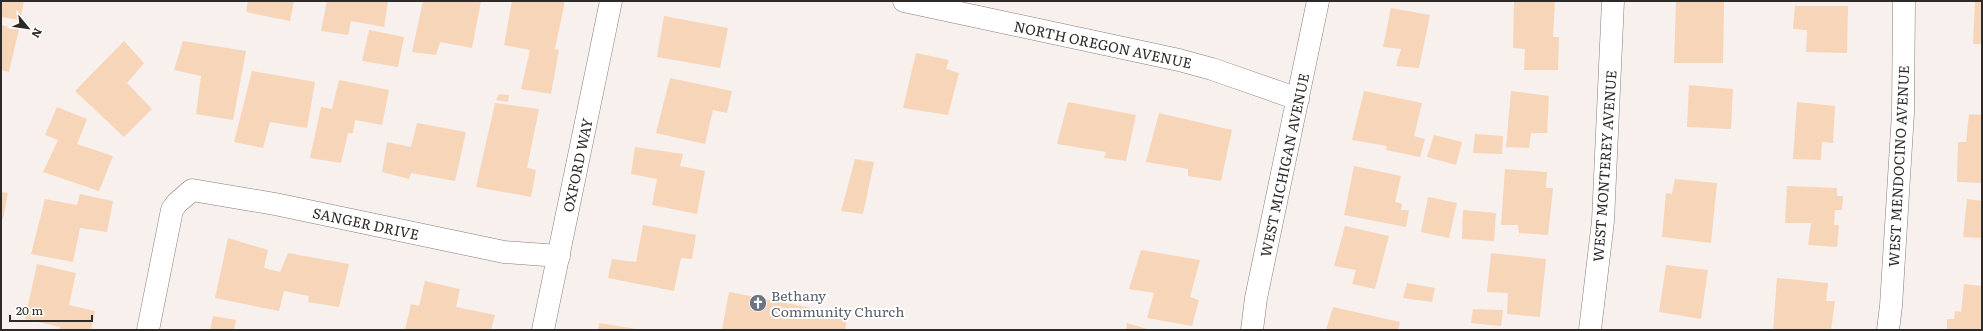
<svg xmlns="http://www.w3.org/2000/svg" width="1983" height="331" font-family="Literata,serif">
  <rect width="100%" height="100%" fill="#f8f0ec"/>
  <g fill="#f7d5b9">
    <polygon points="1,1 24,1 20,20 1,17"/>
    <polygon points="248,1 294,1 290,21 246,12"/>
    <polygon points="327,1 388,1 384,27 351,21 348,35 321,31"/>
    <polygon points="423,1 481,1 472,48 440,42 436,55 412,52"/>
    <polygon points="512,1 565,1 555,49 559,50 551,94 521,89 530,50 504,45"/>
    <polygon points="1514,1 1555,1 1553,37 1559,37 1558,70 1524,70 1525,49 1513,48"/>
    <polygon points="1975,1 1982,1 1982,44 1973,44"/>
    <polygon points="1676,2 1724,2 1723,63 1674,63"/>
    <polygon points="1795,6 1848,6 1847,53 1806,52 1807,30 1793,29"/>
    <polygon points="1391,8 1430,15 1419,68 1396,66 1401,49 1383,47"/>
    <polygon points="664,16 728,28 720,68 657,57"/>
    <polygon points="1,25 19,29 9,72 1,70"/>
    <polygon points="369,30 404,37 398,67 362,61"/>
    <polygon points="124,41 144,63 127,83 152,109 124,137 75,91"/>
    <polygon points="183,41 246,51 233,120 196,114 201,76 174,70"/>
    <polygon points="916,53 949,60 946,69 959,73 948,115 903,108"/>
    <polygon points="252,71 315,82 307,128 270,122 263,148 234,142"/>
    <polygon points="670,78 732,91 727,113 713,110 705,144 656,133"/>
    <polygon points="339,80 389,90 382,125 355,120 353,133 348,133 341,163 310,158 321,107 332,109"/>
    <polygon points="1689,85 1733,89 1731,129 1687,127"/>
    <polygon points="1364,91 1422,103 1414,136 1425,139 1420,157 1386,150 1387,146 1352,140"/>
    <polygon points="1511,91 1549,96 1547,133 1531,133 1529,148 1506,147"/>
    <polygon points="499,94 509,95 508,102 496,100"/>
    <polygon points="1068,102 1136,115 1126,161 1104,158 1106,152 1057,144"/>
    <polygon points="1797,102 1835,106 1833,143 1822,142 1821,160 1793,159"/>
    <polygon points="495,103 539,109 527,168 536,170 531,197 476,187"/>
    <polygon points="57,107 87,119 77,144 113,156 99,191 43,172 58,140 45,135"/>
    <polygon points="1159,113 1232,130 1221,181 1188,176 1188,169 1146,162"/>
    <polygon points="1969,114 1982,115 1982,183 1957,182 1958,142 1966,142"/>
    <polygon points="417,123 466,132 455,181 411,173 409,179 382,172 387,142 411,147"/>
    <polygon points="1475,134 1503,136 1502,154 1473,153"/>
    <polygon points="1434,135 1462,142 1456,165 1427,157"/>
    <polygon points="635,147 683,154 680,166 705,171 697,214 652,205 657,179 631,174"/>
    <polygon points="855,159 874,162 863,214 841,211"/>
    <polygon points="1354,166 1401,176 1395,202 1402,204 1401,210 1409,210 1406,227 1344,215"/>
    <polygon points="1505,169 1547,172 1546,188 1553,188 1548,235 1519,233 1518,225 1501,225"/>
    <polygon points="1675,179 1717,183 1711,243 1662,237 1666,193 1672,194"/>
    <polygon points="1787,186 1837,188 1837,196 1843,196 1842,210 1835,210 1834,225 1839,225 1837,247 1808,245 1811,223 1785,223"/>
    <polygon points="1,192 8,193 3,219 1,218"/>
    <polygon points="80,194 113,201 107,232 80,228 73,262 31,254 45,199 77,205"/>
    <polygon points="1428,197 1457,203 1449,238 1421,232"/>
    <polygon points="1967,199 1982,201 1982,238 1963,237"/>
    <polygon points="1463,210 1496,213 1494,241 1462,239"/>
    <polygon points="643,225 696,235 692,259 681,258 674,291 608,278 612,259 636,262"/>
    <polygon points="1345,226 1389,236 1375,289 1352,284 1356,270 1334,266"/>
    <polygon points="228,238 268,250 264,268 280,272 288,253 349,264 339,307 308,302 309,296 284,291 279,311 215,298"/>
    <polygon points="1141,250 1200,260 1190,297 1199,300 1192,326 1147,318 1154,293 1129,289"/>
    <polygon points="1491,253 1546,259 1540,317 1507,314 1508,293 1487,292"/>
    <polygon points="37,264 76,273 69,305 95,311 91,330 59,330 60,327 25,319"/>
    <polygon points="1666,265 1708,270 1701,319 1659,312"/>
    <polygon points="1777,278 1828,283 1826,301 1835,301 1831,330 1773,330"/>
    <polygon points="425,281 460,289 456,307 495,315 491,330 405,330 411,304 419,306"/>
    <polygon points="1407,283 1435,288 1432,302 1403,298"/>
    <polygon points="1964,284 1982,286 1982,330 1947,330 1947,319 1954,319 1955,311 1961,312"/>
    <polygon points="729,292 848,315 845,330 722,330"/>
    <polygon points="1333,307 1400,322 1398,330 1326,330"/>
    <polygon points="1473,309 1503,310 1501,326 1471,323"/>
    <polygon points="213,316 236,320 234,330 210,330"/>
    <polygon points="599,323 636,329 636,330 598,330"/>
    <polygon points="1127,323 1151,330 1126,330"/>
  </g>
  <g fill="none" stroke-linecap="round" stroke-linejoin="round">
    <defs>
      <g id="minor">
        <polyline points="904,1 1179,60 1212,69 1298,99"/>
        <polyline points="148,330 172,210 177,203 192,190 275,204 504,252 559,256"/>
        <polyline points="543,330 611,1"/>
        <polyline points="1252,330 1256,298 1318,1"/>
        <polyline points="1590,330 1603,221 1613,1"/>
        <polyline points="1888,330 1891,306 1903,113 1904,1"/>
      </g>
    </defs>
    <use href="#minor" stroke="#857d7a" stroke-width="23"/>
    <use href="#minor" stroke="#fff" stroke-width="22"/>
  </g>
  <defs>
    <symbol id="church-disc" viewBox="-11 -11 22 22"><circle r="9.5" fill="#6b7280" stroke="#fff"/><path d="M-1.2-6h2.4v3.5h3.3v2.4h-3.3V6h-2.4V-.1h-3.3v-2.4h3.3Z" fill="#fff"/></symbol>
  </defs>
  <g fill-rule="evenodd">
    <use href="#church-disc" x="748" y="293" width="20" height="20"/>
  </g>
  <g text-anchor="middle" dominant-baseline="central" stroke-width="4" stroke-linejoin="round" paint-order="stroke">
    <g font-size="14" fill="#2d2a28" stroke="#fff">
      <text transform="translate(1103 44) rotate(12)">NORTH OREGON AVENUE</text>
      <text transform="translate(577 165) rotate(-78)">OXFORD WAY</text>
      <text transform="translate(1284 165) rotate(-78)">WEST MICHIGAN AVENUE</text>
      <text transform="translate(1604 166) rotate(-86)">WEST MONTEREY AVENUE</text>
      <text transform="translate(1898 166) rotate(-87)">WEST MENDOCINO AVENUE</text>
      <text transform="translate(366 223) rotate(12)">SANGER DRIVE</text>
    </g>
    <g font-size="14" fill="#5b616d" stroke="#fff" text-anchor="start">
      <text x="771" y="295">Bethany<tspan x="771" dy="16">Community Church</tspan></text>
    </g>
  </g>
  <rect width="1983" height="331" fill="none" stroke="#2d2a28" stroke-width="4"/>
  <g transform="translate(28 28) rotate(119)" stroke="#ffffff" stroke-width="3" paint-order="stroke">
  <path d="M0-3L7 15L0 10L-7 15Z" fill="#2d2a28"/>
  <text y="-6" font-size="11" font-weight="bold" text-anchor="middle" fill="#2d2a28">N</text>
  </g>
  <path d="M10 315v6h82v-6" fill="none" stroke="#2d2a28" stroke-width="2"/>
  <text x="16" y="315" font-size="12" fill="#2d2a28" stroke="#ffffff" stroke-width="3" paint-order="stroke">20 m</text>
</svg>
